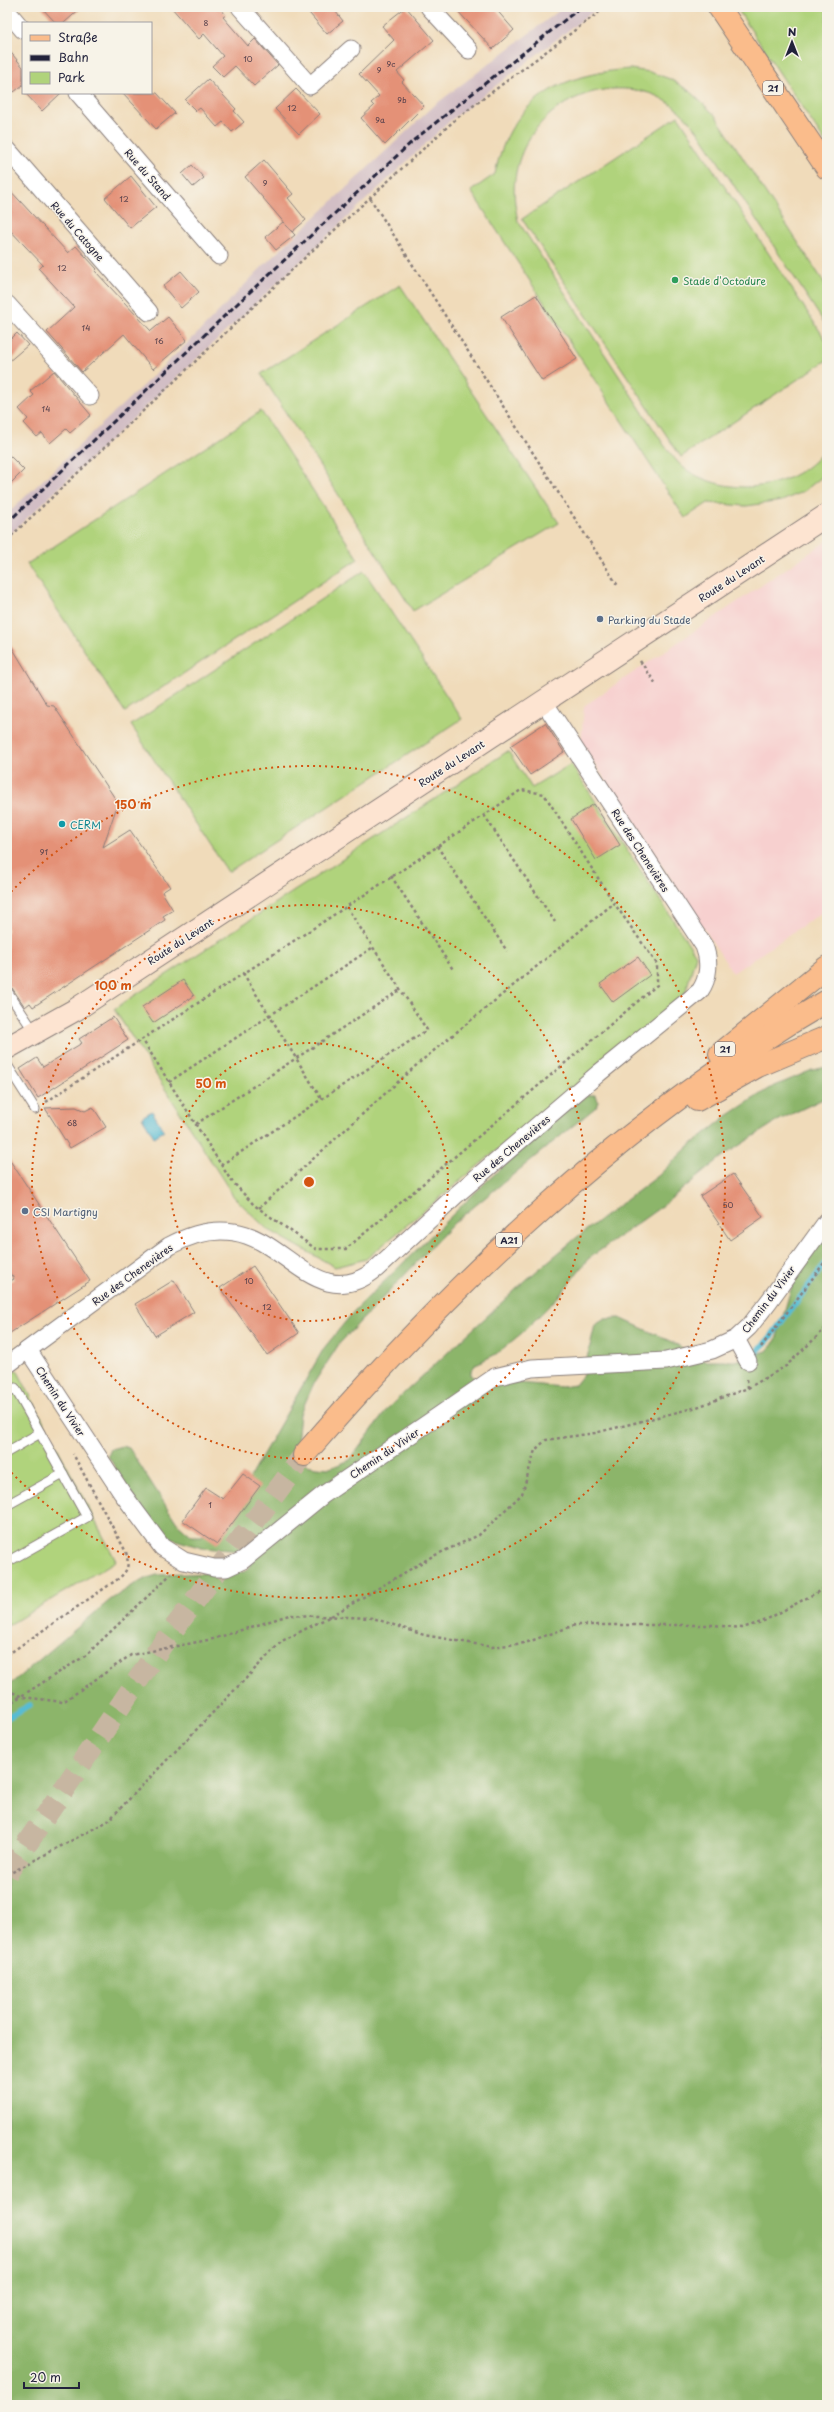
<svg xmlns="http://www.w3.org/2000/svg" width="834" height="2412" font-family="'Playpen Sans',sans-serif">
  <rect width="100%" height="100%" fill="#f7f3e8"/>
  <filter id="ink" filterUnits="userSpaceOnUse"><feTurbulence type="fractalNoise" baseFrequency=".025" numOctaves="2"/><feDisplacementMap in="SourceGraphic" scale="8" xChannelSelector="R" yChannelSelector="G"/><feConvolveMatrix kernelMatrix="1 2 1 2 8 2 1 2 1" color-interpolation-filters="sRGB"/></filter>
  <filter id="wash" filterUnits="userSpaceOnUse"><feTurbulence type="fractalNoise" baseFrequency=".012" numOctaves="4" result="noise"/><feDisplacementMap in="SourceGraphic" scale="16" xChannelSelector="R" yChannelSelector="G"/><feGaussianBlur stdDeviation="0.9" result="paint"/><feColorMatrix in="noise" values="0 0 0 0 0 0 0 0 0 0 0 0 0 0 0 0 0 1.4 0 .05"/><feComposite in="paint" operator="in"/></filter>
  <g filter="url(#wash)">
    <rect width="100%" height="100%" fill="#f0dbba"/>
    <polygon fill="#f7d0cf" points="827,541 827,909 733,973 581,743 584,706"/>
    <polygon fill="#d2bec5" points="564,7 599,7 451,120 7,537 7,514 196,335 264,265 436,104"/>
    <g fill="#b0d37b" stroke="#697a5b">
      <polygon points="736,7 827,7 827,145"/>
      <path d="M630 69 650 72 670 79 688 90 715 115 827 287V327L700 134C686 116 669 98 645 92 586 77 523 116 515 179 513 193 515 207 518 221L664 445C670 452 676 462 684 468 727 499 797 492 827 446V473L804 491 782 501 746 506 708 503 685 518 471 191 495 174C510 100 560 74 630 69Z"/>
      <polygon points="678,116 827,342 827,360 681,457 522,219"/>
      <polygon points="400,285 559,523 413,611 261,374"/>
      <polygon points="261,411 358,559 125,712 27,564"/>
      <polygon points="364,571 462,719 228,872 131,725"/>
      <polygon points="508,751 532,788 571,764 696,955 685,994 366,1259 335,1267 267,1229 234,1197 114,1009"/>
      <polygon points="17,1370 116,1561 7,1626 7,1376"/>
    </g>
    <polygon fill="#8cb56b" stroke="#576c53" points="827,1067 827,1097 779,1120 723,1156 662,1206 588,1259 559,1296 522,1333 496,1354 476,1364 471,1371 471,1375 477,1379 562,1387 575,1385 583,1375 595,1325 605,1319 620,1318 674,1343 704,1361 736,1361 767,1351 776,1340 790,1292 804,1260 827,1231 827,2405 7,2405 7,1687 110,1600 141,1580 157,1575 244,1572 250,1566 250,1560 244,1551 202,1548 166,1537 153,1529 108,1456 111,1449 122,1446 129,1448 177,1523 192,1536 201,1536 215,1530 231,1510 324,1348 355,1310 487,1181 552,1122 581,1099 589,1095 596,1095 598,1101 596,1107 454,1223 339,1344 314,1383 300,1414 296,1453 307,1465 316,1467 330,1468 350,1460 389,1407 526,1280 576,1238 658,1176 688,1147 727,1116 768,1089 812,1070"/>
    <polygon fill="#56bcd4" stroke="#3c6f88" points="152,1111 164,1131 154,1137 142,1117"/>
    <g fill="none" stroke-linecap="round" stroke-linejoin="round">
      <g stroke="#56bcd4" stroke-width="5.5">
        <polyline points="749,1360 769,1339 827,1261"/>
        <polyline points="7,1718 30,1705"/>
      </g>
    </g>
    <g id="blocks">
      <g fill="#e49177">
        <polygon points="41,7 82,7 64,23 56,23"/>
        <polygon points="171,7 219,7 226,15 223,17 248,46 255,39 278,65 254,86 235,66 223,77 212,66 223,56 204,34 199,39"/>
        <polygon points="304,7 332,7 343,21 327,34"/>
        <polygon points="406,7 434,40 397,72 404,80 402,82 424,106 385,145 361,118 374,106 371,103 379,96 359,74 394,40 382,26"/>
        <polygon points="454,7 494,7 514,30 493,49"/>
        <polygon points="7,48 23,67 23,85 14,92 7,83"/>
        <polygon points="208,79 236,109 234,111 244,122 232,132 223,122 217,127 200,108 196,111 185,100"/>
        <polygon points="296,89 320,114 299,134 275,109"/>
        <polygon points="25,93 61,93 42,111"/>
        <polygon points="123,93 157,93 175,113 156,129"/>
        <polygon points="264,160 293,194 288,198 306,220 292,232 245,177"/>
        <polygon points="192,165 204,178 193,187 182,174"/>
        <polygon points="131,176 156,207 130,228 105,198"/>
        <polygon points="7,187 68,253 76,246 97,269 95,271 151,331 168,317 187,340 153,369 124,334 82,372 47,332 74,307 39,269 43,265 7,227"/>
        <polygon points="283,222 295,235 276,250 265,237"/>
        <polygon points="181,271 199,292 181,308 163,286"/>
        <polygon points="536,295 577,359 542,381 501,317"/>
        <polygon points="17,333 28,345 7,363 7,343"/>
        <polygon points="54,371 91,415 70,433 66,429 50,443 42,433 37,437 24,423 28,419 19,409 34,395 30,391"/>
        <polygon points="7,453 24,470 7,487"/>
        <polygon points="7,639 47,705 54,706 118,803 103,847 130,830 170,887 162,892 173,910 163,916 165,920 33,1007 30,1003 25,1007 12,988 7,985"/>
        <polygon points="545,723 564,752 530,775 510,746"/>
        <polygon points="594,804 620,845 596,860 571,819"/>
        <polygon points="638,957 650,975 613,1002 600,984"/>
        <polygon points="183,980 194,996 153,1023 142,1007"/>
        <polygon points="113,1017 128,1040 38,1098 20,1069 37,1058 43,1067 82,1043 79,1039"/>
        <polygon points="76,1107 85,1111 93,1107 106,1127 70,1148 45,1108"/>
        <polygon points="7,1156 90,1281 7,1335 7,1283 14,1279 7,1269"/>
        <polygon points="733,1174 763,1217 730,1240 700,1196"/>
        <polygon points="253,1266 299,1333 267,1355 220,1288"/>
        <polygon points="174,1280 194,1312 155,1336 135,1304"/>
        <polygon points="243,1474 260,1486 217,1544 182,1520 206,1488 223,1499"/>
      </g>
    </g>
  </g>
  <g filter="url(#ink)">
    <use href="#blocks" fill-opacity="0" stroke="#897e7a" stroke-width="1"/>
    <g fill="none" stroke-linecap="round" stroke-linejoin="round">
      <polyline stroke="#c7b6a1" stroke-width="22" stroke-dasharray="22 11" stroke-linecap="butt" points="7,1873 161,1646 304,1455"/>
      <defs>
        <g id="lane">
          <polyline points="7,991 35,1033"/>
          <polyline points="7,1065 35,1109"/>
          <polyline points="7,1393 15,1388 87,1517 7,1562"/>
          <polyline points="7,1452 40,1433"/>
          <polyline points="7,1505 63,1474"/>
        </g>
        <g id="street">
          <polyline points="240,7 310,86 351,49"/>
          <polyline points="429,7 469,50"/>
          <polyline points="7,11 23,30"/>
          <polyline points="78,93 219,256"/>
          <polyline points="7,149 149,312"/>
          <polyline points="7,304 90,396"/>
          <polyline points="736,1339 748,1361"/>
          <polyline points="28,1350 122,1493 162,1547 184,1561 214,1568 226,1568 243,1560 323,1495 495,1377 532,1368 666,1361 712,1350 736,1339 749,1327 769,1301 827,1221"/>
          <path d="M7 1365 169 1246C189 1235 211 1228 234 1232 286 1239 320 1315 376 1269L456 1195 599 1073 700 991C709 978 710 961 704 946L544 702"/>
        </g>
        <polyline id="secondary" points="7,1048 75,1010 827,515"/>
        <polyline id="primary" points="719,7 827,168"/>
        <g id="highway">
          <polyline points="720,1054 827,967"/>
          <polyline points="697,1100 758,1066 827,1037"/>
          <path d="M304 1455C455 1280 626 1117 827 1001"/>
        </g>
      </defs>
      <use href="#lane" stroke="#897e7a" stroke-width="11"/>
      <use href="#street" stroke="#897e7a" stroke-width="19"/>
      <use href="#secondary" stroke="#897e7a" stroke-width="24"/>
      <use href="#primary" stroke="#897e7a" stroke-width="24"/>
      <use href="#highway" stroke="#897e7a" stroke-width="24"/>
      <g stroke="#897e7a" stroke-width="2.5" stroke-dasharray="3 3" stroke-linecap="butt">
        <polyline points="370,198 618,586"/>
        <polyline points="7,540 315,248 457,118 606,7"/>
        <polyline points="640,661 656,684"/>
        <polyline points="484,815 555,922"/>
        <polyline points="437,846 507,951"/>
        <polyline points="391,876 454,971"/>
        <polyline points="243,973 322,1100"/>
        <polyline points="169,1082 372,948"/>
        <path d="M46 1102C204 998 365 897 521 790L544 794 614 903 657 964V985L346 1249H316L254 1205 230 1179 142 1039"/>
        <polyline points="196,1124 400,990"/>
        <polyline points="221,1165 427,1030 346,906"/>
        <polyline points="259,1208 420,1062 614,903"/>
        <polyline points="761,1347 827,1259"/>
        <polyline points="748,1388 786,1366 827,1327"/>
        <path d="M7 1655 118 1579C129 1570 129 1565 126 1552L73 1454"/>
        <polyline points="7,1690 23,1697 63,1702 131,1655 213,1639 289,1615 373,1618 424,1635 492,1647 525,1643 575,1625 713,1625 742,1628 762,1622 827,1587"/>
        <polyline points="7,1705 85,1656 171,1574"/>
        <polyline points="7,1875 108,1821 282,1641 333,1615 431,1557 479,1535 522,1494 535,1450 546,1440 595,1433 697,1407 748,1388 747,1379"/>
      </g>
      <use href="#lane" stroke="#fff" stroke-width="9"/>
      <use href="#street" stroke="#fff" stroke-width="17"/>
      <use href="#secondary" stroke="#fde4d1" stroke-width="22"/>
      <use href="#primary" stroke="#fabc8b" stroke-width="22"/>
      <use href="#highway" stroke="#fabc8b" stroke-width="22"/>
      <polyline stroke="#22223b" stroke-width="3" stroke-dasharray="6 3" stroke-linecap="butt" points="7,523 237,304 414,140 581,7"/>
    </g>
  </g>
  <g fill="none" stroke="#d45411" stroke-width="2" stroke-dasharray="2 4">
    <circle cx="309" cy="1182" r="139"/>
    <circle cx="309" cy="1182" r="277"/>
    <path d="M7 896A416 416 0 1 1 7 1468"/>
  </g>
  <circle fill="#2e9e5b" stroke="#f7f3e8" stroke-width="1.5" cx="675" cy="280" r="4"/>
  <g fill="#5c6f8a" stroke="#f7f3e8" stroke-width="1.5">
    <circle cx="600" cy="619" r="4"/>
    <circle cx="25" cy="1211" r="4"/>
  </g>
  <circle fill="#0f9aa8" stroke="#f7f3e8" stroke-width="1.5" cx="62" cy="824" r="4"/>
  <g text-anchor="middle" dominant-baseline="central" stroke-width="3" stroke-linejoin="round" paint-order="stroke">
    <g font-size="8" fill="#523e4a">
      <text x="206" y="23">8</text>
      <text x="248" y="59">10</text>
      <text x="391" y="64">9c</text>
      <text x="379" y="70">9</text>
      <text x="402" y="100">9b</text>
      <text x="292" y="108">12</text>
      <text x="380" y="120">9a</text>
      <text x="265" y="183">9</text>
      <text x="124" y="199">12</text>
      <text x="62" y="268">12</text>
      <text x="86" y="328">14</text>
      <text x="159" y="341">16</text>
      <text x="46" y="409">14</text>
      <text x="44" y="852">91</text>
      <text x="72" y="1123">68</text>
      <text x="728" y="1205">50</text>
      <text x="249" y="1281">10</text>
      <text x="267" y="1307">12</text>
      <text x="210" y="1505">1</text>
    </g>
    <g fill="#f7f3e8" stroke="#62616f" stroke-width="1">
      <rect x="763" y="81" width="20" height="14" rx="3"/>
      <rect x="715" y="1042" width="20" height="14" rx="3"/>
      <rect x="496" y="1233" width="26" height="14" rx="3"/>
    </g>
    <g font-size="9" font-weight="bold" fill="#22223b">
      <text x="773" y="88">21</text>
      <text x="725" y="1049">21</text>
      <text x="509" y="1240">A21</text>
    </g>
    <g font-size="10" fill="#22223b" stroke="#f7f3e8">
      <text transform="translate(148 174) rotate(49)">Rue du Stand</text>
      <text transform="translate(78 231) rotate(49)">Rue du Catogne</text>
      <text transform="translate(731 578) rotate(-33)">Route du Levant</text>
      <text transform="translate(451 763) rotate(-33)">Route du Levant</text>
      <text transform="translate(641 850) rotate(57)">Rue des Chenevières</text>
      <text transform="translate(180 941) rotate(-33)">Route du Levant</text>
      <text transform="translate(511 1148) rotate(-40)">Rue des Chenevières</text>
      <text transform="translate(132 1274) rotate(-36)">Rue des Chenevières</text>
      <text transform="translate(768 1299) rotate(-53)">Chemin du Vivier</text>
      <text transform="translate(61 1401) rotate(57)">Chemin du Vivier</text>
      <text transform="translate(384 1453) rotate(-34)">Chemin du Vivier</text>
    </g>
    <g font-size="10" fill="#27864d" stroke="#f7f3e8" text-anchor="start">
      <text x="683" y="280">Stade d'Octodure</text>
    </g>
    <g font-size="10" fill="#4e5e75" stroke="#f7f3e8" text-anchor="start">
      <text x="608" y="619">Parking du Stade</text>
      <text x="33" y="1211">CSI Martigny</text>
    </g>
    <g font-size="10" fill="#0d838f" stroke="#f7f3e8" text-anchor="start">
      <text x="70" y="824">CERM</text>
    </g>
  </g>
  <circle cx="309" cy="1182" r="6" fill="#d45411" stroke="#f7f3e8" stroke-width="2"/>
  <g font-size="12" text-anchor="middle" font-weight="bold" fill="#d45411" stroke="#f7f3e8" stroke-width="3" stroke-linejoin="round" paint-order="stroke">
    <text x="133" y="809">150 m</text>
    <text x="113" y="990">100 m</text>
    <text x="211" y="1088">50 m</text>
  </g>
  <rect width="834" height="2412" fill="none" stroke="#f7f3e8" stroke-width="24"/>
  <rect x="22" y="22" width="130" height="72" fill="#f7f3e8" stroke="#a29fa3"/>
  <rect x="30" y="35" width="20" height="6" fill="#fabc8b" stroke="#a29fa3"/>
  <text x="58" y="42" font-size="12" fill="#22223b">Straße</text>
  <rect x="30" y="55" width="20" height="6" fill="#22223b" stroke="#a29fa3"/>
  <text x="58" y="62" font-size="12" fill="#22223b">Bahn</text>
  <rect x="30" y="72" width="20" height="12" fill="#b0d37b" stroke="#a29fa3"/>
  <text x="58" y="82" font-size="12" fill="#22223b">Park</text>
  <g transform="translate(792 42)" stroke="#f7f3e8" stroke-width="3" paint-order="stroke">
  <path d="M0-3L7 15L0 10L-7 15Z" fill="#22223b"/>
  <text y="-6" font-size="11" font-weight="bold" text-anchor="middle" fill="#22223b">N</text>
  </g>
  <path d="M24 2382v6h55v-6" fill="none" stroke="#22223b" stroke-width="2"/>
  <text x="30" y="2382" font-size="12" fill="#22223b" stroke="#f7f3e8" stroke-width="3" paint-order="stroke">20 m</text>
</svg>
